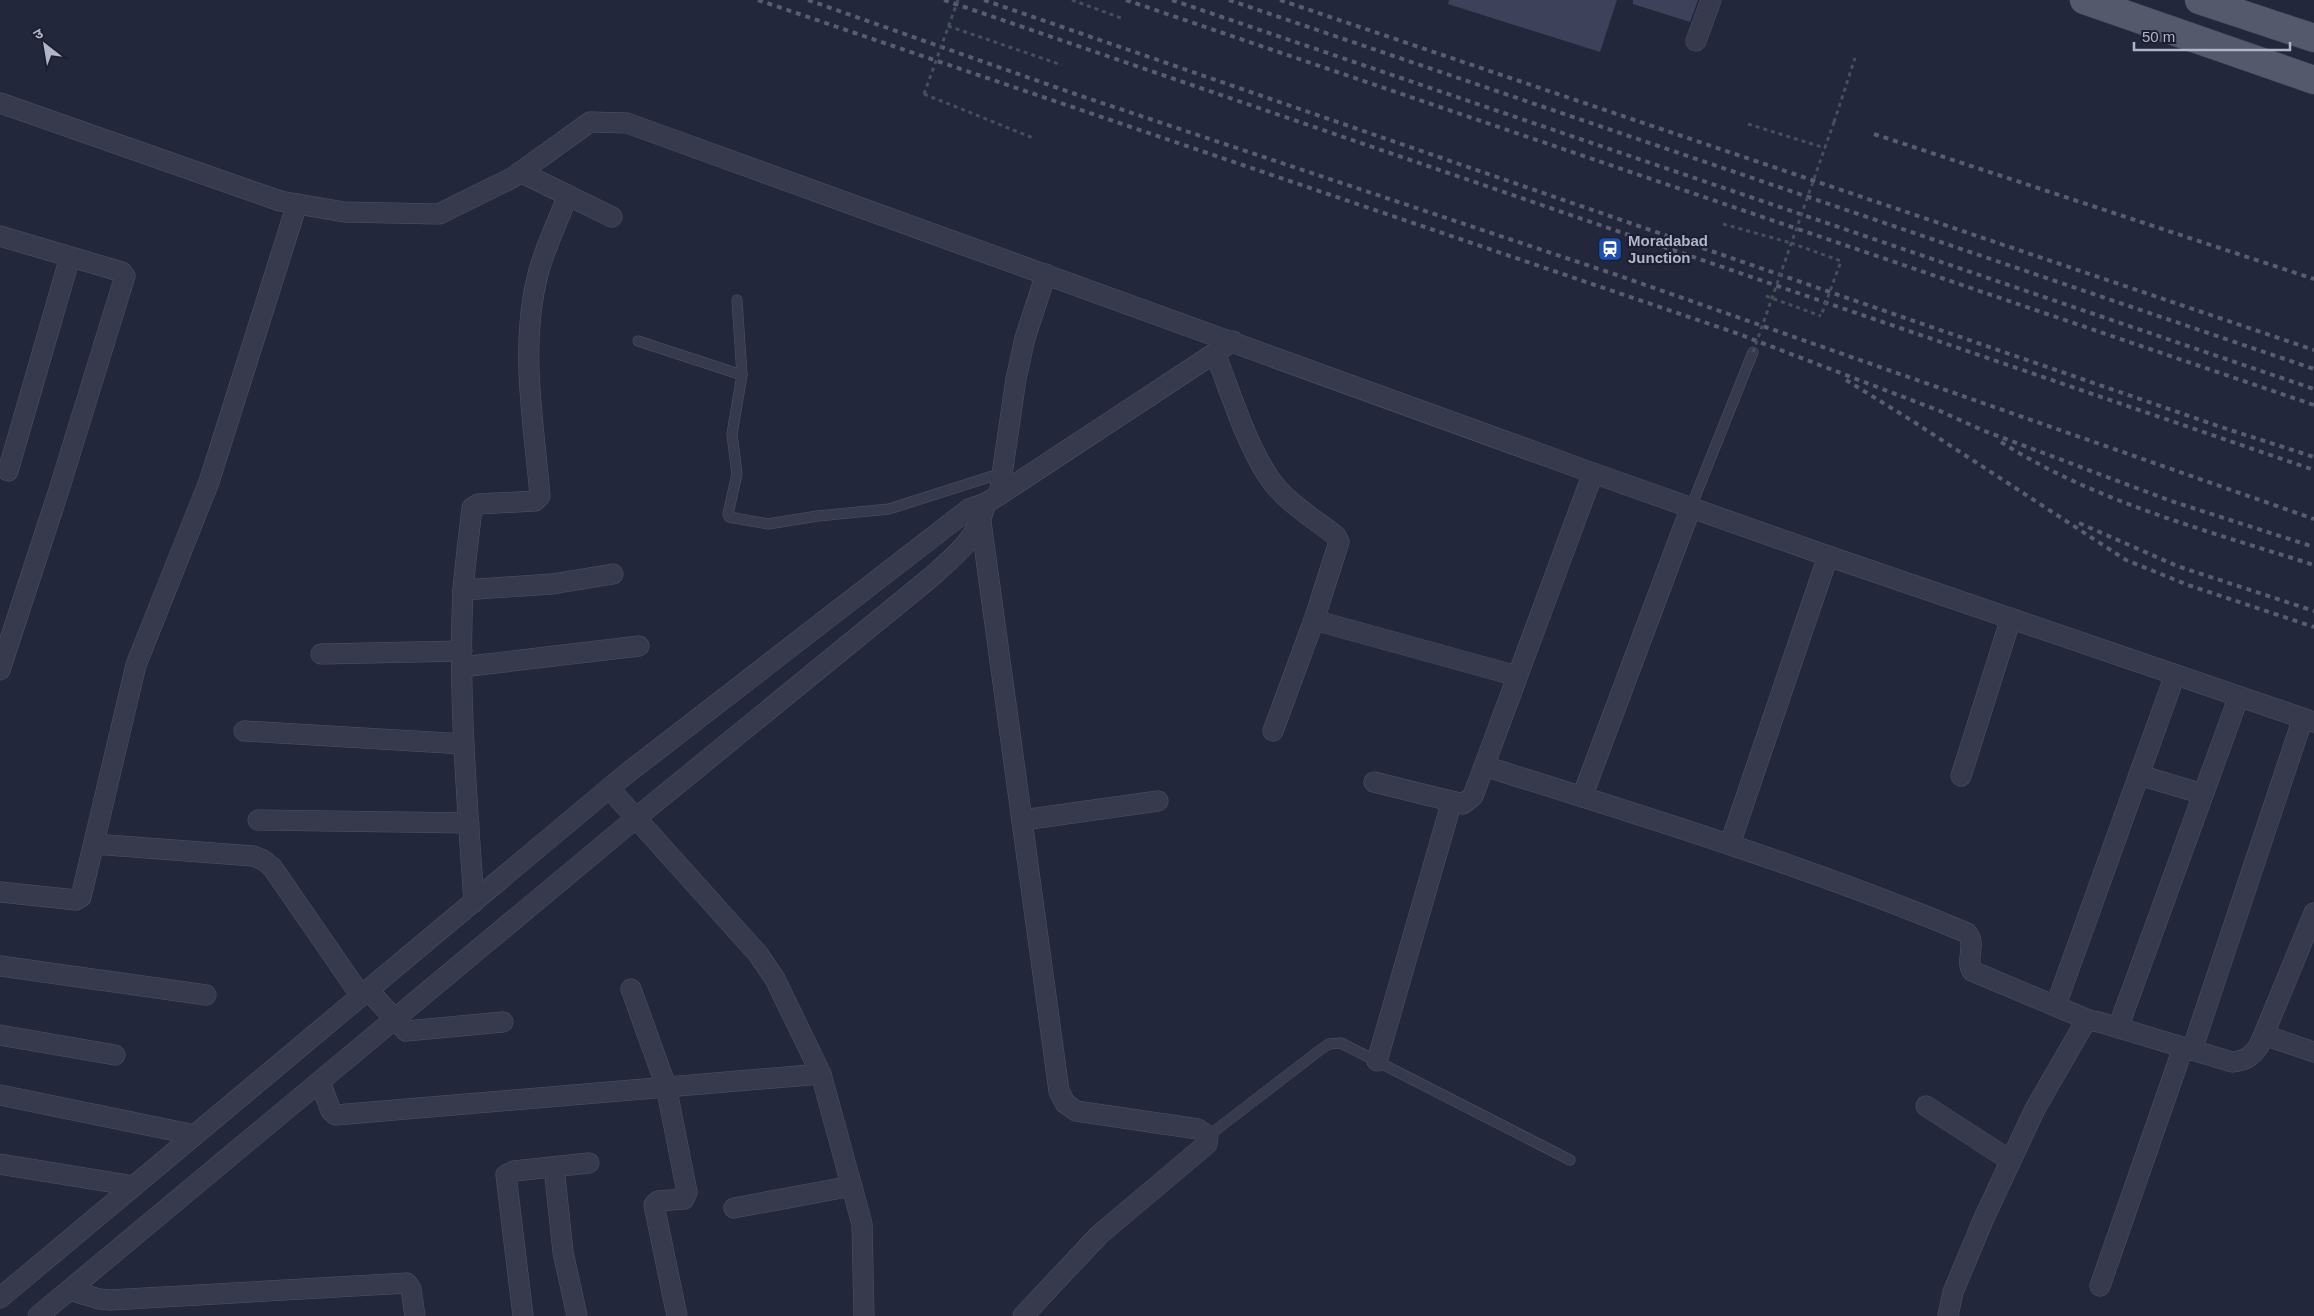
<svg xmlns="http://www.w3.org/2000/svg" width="2314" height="1316" font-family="Arial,'Noto Sans Devanagari',sans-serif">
  <rect width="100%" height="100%" fill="#23273c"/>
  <g fill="#3d415a">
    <polygon points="1449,0 1617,0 1600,52 1448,4"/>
    <polygon points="1633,0 1698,0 1690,22 1633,4"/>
  </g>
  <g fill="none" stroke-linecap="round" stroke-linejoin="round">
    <defs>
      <g id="service">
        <polyline points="737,300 742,375 732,434 737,474 728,514 729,517 768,524 818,516 889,509 1002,473"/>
        <polyline points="638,341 742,375"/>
        <polyline points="1691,507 1753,352"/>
        <polyline points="1208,1136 1320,1050 1329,1044 1341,1043 1570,1160"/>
      </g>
      <g id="minor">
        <polyline points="1696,41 1711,0"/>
        <polyline points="0,103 280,201 344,212 439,214 512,178 590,122 627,123 1593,473 1828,556 2314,722"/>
        <polyline points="520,172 612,217"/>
        <polyline points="0,236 122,272 125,276 58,493 0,670"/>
        <path d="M1215 353C1230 391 1246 443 1268 476 1284 501 1313 518 1336 536L1339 542 1314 620 1273 731"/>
        <polyline points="8,471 70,257"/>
        <polyline points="999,495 1016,379 1025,338 1046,274"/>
        <polyline points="981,522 1059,1091 1065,1103 1076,1111 1198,1129 1208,1136 1207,1144 1099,1235 1023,1316"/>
        <polyline points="463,590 552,584 613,574"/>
        <polyline points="1314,620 1517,676"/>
        <polyline points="321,654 462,651"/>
        <polyline points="462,667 639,646"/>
        <polyline points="244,731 464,744"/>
        <path d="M1484 766C1647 817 1809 867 1967 933 1977 944 1965 959 1972 971L2091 1021"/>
        <polyline points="2139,775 2203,794"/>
        <polyline points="1961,776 2011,618"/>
        <polyline points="1374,782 1463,804 1473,796 1593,473"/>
        <polyline points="609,788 758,954 775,979 821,1074 862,1224 864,1316"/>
        <polyline points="1582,797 1691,507"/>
        <polyline points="258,820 469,823"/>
        <polyline points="1023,820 1158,801"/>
        <polyline points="94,844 253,856 263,860 272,867 361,996"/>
        <polyline points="1730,844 1828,556"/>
        <polyline points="0,892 76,900 81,897 136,665 209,482 297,204"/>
        <path d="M474 902C467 799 458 695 463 591 465 564 469 536 472 508L478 504 535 501 540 496C534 424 519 346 538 274 545 247 558 221 568 195"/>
        <polyline points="0,966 206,995"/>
        <polyline points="631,989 666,1086 687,1192 684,1199 658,1201 654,1205 677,1316"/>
        <polyline points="368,990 406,1031 503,1022"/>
        <polyline points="2056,1005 2175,675"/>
        <polyline points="2118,1028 2239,696"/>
        <polyline points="0,1035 115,1055"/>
        <polyline points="2264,1035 2314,1052"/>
        <polyline points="2192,1050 2303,718"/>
        <polyline points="1377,1061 1452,801"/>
        <polyline points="320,1082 331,1111 336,1115 821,1074"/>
        <polyline points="0,1095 195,1135"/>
        <polyline points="1926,1106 2011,1161"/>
        <polyline points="0,1164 134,1186"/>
        <polyline points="554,1167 563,1252 577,1316"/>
        <polyline points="734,1208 852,1186"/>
        <polyline points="2100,1286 2183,1048"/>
        <polyline points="69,1290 99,1299 110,1300 407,1283 411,1289 415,1316"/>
        <polyline points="0,1298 625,775 969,509 986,503 999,495 1233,341"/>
        <path d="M38 1316 636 818 930 578C957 554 977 539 986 503"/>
        <polyline points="523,1316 506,1175 514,1171 589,1163"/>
        <path d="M1948 1316 1953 1292 1984 1218 2035 1109 2084 1024 2091 1021 2099 1022 2232 1062C2245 1061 2251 1057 2259 1046L2314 913"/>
      </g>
      <g id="primary">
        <polyline points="2084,0 2314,80"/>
        <polyline points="2199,0 2314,38"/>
      </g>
    </defs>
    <use href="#service" stroke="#4f5264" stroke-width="11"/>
    <use href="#minor" stroke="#4f5264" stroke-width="21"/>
    <use href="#primary" stroke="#404355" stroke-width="29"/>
    <g stroke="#43515a" stroke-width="3" stroke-dasharray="4 4" stroke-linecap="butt">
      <polyline points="1072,0 1121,18"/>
      <polyline points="948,26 1062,65"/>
      <polyline points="924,94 1033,138"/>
      <polyline points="1834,122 1855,58"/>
      <polyline points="1748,124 1825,148"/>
      <polyline points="1723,224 1791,243"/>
      <polyline points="1766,296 1821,316"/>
    </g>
    <use href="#service" stroke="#373a4c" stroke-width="10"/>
    <use href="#minor" stroke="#373a4c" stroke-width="20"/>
    <use href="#primary" stroke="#55596c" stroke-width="28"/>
    <g stroke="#595d73" stroke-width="4" stroke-dasharray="5 5" stroke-linecap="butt">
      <polyline points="758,0 1736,333 1940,411 1982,430 2171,501 2314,547"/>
      <polyline points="808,0 1075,94 1617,275 2314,519"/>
      <polyline points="944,0 2314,470"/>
      <polyline points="984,0 2221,427 2314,457"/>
      <polyline points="1126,0 2314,405"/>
      <polyline points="1172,0 2314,389"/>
      <polyline points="1229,0 2314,369"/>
      <polyline points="1280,0 2314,350"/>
      <polyline points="1874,134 2314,279"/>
      <polyline points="1846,380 1914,422 2126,560 2188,585 2314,627"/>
      <path d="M2001 442C2095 502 2209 531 2314 565"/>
      <polyline points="2079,523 2177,566 2314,611"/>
    </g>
    <g stroke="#43515a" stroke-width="3" stroke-dasharray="4 4" stroke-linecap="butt">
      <polyline points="924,94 958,0"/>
      <polyline points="1791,243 1841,261 1821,316"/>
      <polyline points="1753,352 1834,122"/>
    </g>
  </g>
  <defs>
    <symbol id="station-square" viewBox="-11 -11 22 22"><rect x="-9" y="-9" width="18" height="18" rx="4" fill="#1a4fb4" stroke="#1c1f31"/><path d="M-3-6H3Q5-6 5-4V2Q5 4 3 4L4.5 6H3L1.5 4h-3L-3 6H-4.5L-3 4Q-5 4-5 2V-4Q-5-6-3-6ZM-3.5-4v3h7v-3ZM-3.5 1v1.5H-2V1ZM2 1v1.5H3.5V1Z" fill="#fff"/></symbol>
  </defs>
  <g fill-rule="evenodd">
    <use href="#station-square" x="1596" y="235" width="28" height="28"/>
  </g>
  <g text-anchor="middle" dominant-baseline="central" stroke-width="4.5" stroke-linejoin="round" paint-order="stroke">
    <g font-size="15" font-weight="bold" fill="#b2b5c7" stroke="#1c1f31" text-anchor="start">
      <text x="1628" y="240">Moradabad<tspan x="1628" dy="17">Junction</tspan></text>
    </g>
  </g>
  <g transform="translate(45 45) rotate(329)" stroke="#1c1f31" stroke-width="4" paint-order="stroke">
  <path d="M0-4L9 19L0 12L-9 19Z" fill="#b2b5c7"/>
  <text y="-8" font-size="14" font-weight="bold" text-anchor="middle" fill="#b2b5c7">उ</text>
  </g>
  <path d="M2134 42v8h156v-8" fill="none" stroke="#b2b5c7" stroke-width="2.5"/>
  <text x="2142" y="42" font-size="15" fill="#b2b5c7" stroke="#1c1f31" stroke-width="4" paint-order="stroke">50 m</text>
</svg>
